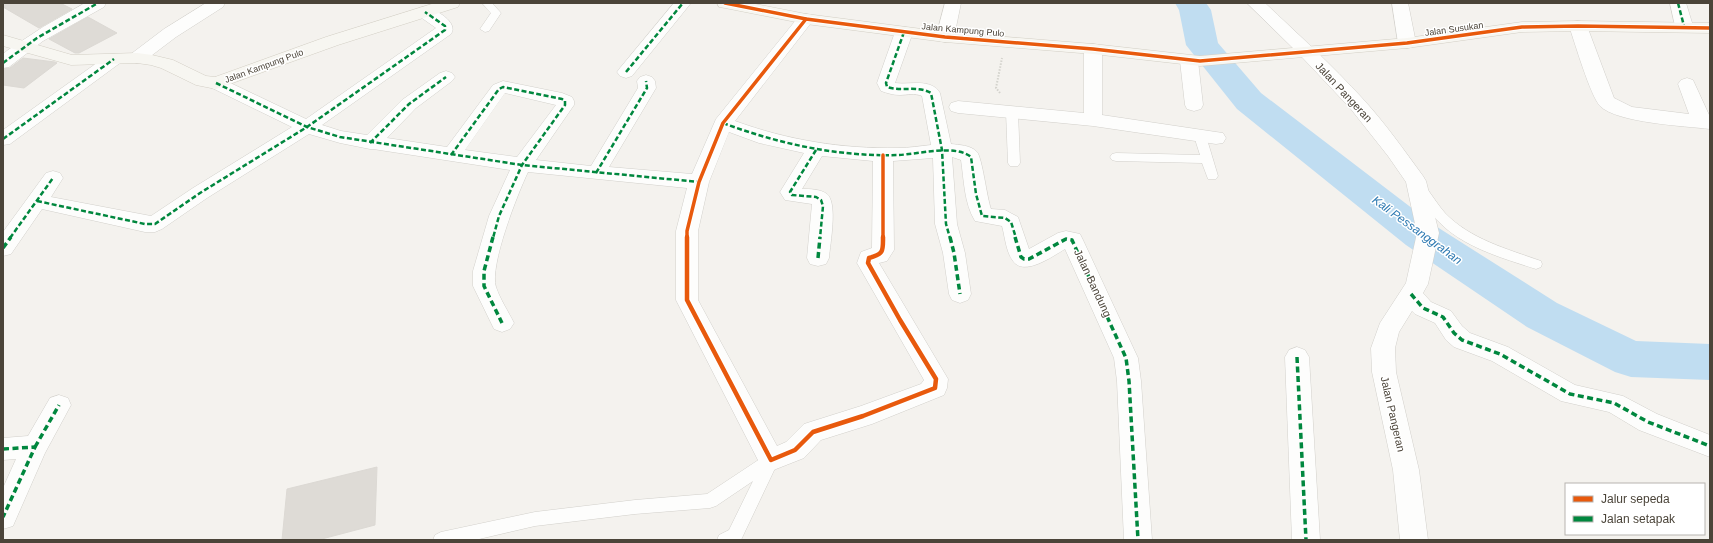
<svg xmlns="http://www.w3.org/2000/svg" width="1713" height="543" font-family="Arial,sans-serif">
  <rect width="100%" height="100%" fill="#f4f2ee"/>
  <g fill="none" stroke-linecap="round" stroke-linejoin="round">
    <polygon fill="#c0ddf1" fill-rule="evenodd" points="1175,3 1206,3 1211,10 1218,43 1261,93 1434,225 1557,303 1636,341 1710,344 1710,380 1631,377 1615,372 1527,327 1406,245 1237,109 1186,45 1179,10"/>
  </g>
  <g fill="#dedbd6" stroke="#dcd9d4">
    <polygon points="3,3 60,3 72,9 39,28 3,7"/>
    <polygon points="88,17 117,33 79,53 75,53 49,39"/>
    <polygon points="23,58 55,62 57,63 24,88 3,85 3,69 10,68"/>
    <polygon points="377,467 375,525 318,540 282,540 287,489"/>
  </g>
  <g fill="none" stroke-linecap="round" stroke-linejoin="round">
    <defs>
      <g id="lane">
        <polygon points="482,3 492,3 501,13 489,31 485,32 480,29 491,13"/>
        <polygon points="1012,108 1016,109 1018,112 1020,163 1018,166 1010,166 1008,163 1006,112 1008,109"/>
        <polygon points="1200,132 1204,133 1206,136 1218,176 1216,179 1208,179 1202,163 1116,161 1112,160 1110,157 1112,154 1116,153 1200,155 1194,136 1196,133"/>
        <path d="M1421 185 1425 186C1432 195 1438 205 1445 213 1470 239 1507 249 1541 261L1542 264 1541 267 1536 269C1502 258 1462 247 1437 220 1429 211 1424 201 1417 192L1415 189 1417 186Z"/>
        <polygon points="771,453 776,455 779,460 741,540 717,540 719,535 729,530 753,481 716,506 710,508 635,514 535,526 475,540 433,540 435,535 441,532 535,512 635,500 707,494 766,455"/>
      </g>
      <g id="street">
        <polygon points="85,3 106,3 104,7 43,41 9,67 3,68 3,54 8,50 43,27"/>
        <polygon points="206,3 225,3 223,7 176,37 143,62 137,63 131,62 128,58 131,54 164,29"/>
        <polygon points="674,3 691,3 632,76 626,78 620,76 617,72 620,68"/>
        <polygon points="945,3 961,3 954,37 951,41 945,42 939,41 936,37"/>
        <path d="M1247 3H1265C1298 34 1332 65 1363 99 1385 123 1404 150 1423 176L1426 181 1439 233 1428 284 1423 293 1431 302 1451 311 1462 326 1470 333 1508 347 1575 385 1623 396 1657 414 1710 435V457L1639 430 1609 412 1561 401 1492 361 1454 347 1446 340 1435 323 1415 314 1412 311 1399 332 1395 348 1396 372 1419 470 1428 540H1400L1393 470 1372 372 1371 348 1380 323 1406 283 1417 233 1406 182 1388 156 1350 108 1300 55Z"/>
        <polygon points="1392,3 1408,3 1416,43 1413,47 1407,48 1401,47 1398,43"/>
        <polygon points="1670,3 1686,3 1693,26 1690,30 1684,31 1678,30 1675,26"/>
        <path d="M425 7C435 9 459 22 451 34L322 125 341 131 367 135 402 100 440 73 446 71 452 73 455 77 452 81 416 108 387 138 447 147 493 85 503 81 562 93 572 97 574 101V105L536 160 591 166 638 88 637 81 640 77 646 75 652 77 655 81 656 88 609 167 692 174 716 119 800 15 806 14 812 15 814 19 735 121C787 140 842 149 898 148 909 148 920 146 931 145L922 96C915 93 907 95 900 95 893 95 887 93 881 91L877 83 895 32 898 28 904 27 910 28 913 32 895 83C910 85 931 78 940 93L951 144C959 145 971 145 977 152 982 157 987 198 991 209L1005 210 1018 217 1029 249 1058 233 1066 231 1080 234 1083 240 1138 358 1141 381 1152 540H1124L1117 381 1114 358 1065 249C1053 256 1024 277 1013 261 1006 252 1005 237 1002 226L975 221C964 203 964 180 961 160L952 157 957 224 965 253 971 294 968 300 960 303 952 300 949 294 943 253 935 224 933 158 893 161 894 250 887 261 879 263 948 379 947 388 944 395 872 424 821 440 804 458 771 471 762 468 676 300V231L687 188 528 172C518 193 489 266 496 287 500 299 508 311 514 323L510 329 502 332 494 329 473 286V271L489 216 510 170 373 149H370L340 143 309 134 207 198 162 229 155 232H145L42 209 11 254 3 256V232L46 173 53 171 60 173 63 178 51 197 151 216 193 188 292 127 210 87 207 83 210 79 216 77 222 79 306 119 436 28 419 16 417 12 419 8ZM505 93 556 105 517 157 465 150ZM729 132 759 143 804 153 780 192 785 200 812 204 807 258 810 264 818 266 826 264 829 258C830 244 838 203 827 194 820 189 810 189 802 189L822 156 873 161 872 248 861 252 857 263 924 380 921 384 861 406 804 424 786 442 777 446 698 300V231L709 182Z"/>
        <path d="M1578 21 1584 22 1587 26 1614 98 1632 107 1689 114 1678 84 1681 80 1687 78 1693 80 1710 117V129C1685 126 1617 123 1600 106 1590 95 1575 43 1569 26L1572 22Z"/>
        <polygon points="1093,44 1099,45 1102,49 1102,115 1216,132 1223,133 1226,138 1223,143 1216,144 1093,126 958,113 951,111 949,107 951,103 958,101 1084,113 1084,49 1087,45"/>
        <polygon points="114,54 120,55 123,59 120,63 10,144 3,145 3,130 108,55"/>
        <polygon points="1189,56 1195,57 1198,61 1203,105 1201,109 1194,111 1187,109 1185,105 1180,61 1183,57"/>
        <polygon points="1297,347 1305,350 1309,357 1320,540 1292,540 1285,357 1289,350"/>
        <polygon points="59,395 68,398 71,405 45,453 13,526 3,529 3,488 16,459 3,460 3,438 28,436 50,398"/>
      </g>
      <g id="secondary">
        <polygon points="435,3 460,3 458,7 338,45 216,89 196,85 161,68 151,65 137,63 71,65 3,46 3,35 72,55 137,53 152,55 173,60 206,76 215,77 326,37"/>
        <polygon points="717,3 750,3 806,14 945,32 1093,44 1200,56 1407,38 1522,22 1578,21 1710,23 1710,33 1578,31 1522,32 1407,48 1200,66 1093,54 945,42 806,24 725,8 719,7"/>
      </g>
    </defs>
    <use href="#lane" stroke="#d2d0cb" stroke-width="1"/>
    <use href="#street" stroke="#d2d0cb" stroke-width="1"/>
    <use href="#secondary" stroke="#d3cfc5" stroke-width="1"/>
    <polyline stroke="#d3d2cc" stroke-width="2" stroke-dasharray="1.5 1.5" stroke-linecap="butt" points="1000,93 996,88 1002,58"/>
    <use href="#lane" fill="#fdfdfc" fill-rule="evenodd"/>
    <use href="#street" fill="#fdfdfc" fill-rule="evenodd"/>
    <use href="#secondary" fill="#f7f6f1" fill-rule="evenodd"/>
    <g stroke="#00873e" stroke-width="2.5" stroke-dasharray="5 2.5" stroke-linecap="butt">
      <polyline points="1678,3 1684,26"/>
      <path d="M904 32 886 83 887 87C902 92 917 85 931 93L942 150 946 224 950 238"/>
      <polyline points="3,63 37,38 98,3"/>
      <polyline points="626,72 683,3"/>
      <polyline points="216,83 307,127 340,137 522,165 699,182"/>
      <path d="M723 123C779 144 839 157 899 155 919 154 955 144 971 157L976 194 982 216 1005 218 1011 222 1016 238"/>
      <polyline points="3,139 114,59"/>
      <polyline points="370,143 409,104 446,77"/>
      <polyline points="816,150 790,192 792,195 816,197 821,200 823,206 820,238"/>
      <polyline points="451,155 499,89 503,87 562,99 565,101 565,105 522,165 499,216 493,238"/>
      <polyline points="596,173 647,88 646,81"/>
      <polyline points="37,201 145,224 155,224 200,193 307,127 445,30 445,26 425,12"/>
      <polyline points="10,238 53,178"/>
    </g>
    <g stroke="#00873e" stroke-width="3.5" stroke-dasharray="6 3.5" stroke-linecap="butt">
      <polyline points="493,237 484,271 484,286 502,323"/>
      <polyline points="950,237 954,253 960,294"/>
      <polyline points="1015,237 1021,257 1024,259 1029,259 1066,239 1072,240 1126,358 1129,381 1138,540"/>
      <polyline points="3,248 11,237"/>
      <polyline points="818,258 820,237"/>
      <polyline points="1411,294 1423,308 1443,317 1454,333 1462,340 1500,354 1570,394 1614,403 1648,422 1710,446"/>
      <polyline points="1297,357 1306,540"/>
      <polyline points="35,447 59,405"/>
      <polyline points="3,449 35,447 3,517"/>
    </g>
    <defs>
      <g id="cycleway-far1">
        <polyline points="725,3 806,19 945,37 1093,49 1200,61 1407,43 1522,27 1578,26 1710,28"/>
        <polyline points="883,155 883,238"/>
        <polyline points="687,238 687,231 699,182 723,123 806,19"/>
      </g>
      <path id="cycleway" d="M687 237V300L771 460 795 450 813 432 863 416 935 388 936 379 900 320 868 263 869 258C884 254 883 251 883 237"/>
    </defs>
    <use href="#cycleway-far1" stroke="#fff" stroke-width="5.5"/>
    <use href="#cycleway" stroke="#fff" stroke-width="7"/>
    <use href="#cycleway-far1" stroke="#e8590c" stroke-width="3.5"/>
    <use href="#cycleway" stroke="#e8590c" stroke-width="4.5"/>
  </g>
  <g text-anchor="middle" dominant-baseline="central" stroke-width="3" stroke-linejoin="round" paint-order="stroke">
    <g font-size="9" fill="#4b4439" stroke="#fff">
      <text transform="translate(1454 29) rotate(-8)">Jalan Susukan</text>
      <text transform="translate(963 30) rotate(5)">Jalan Kampung Pulo</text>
      <text transform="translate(264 66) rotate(-20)">Jalan Kampung Pulo</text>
    </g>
    <g font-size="11" fill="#4b4439" stroke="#fff">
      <text transform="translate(1344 92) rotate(47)">Jalan Pangeran</text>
      <text transform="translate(1093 283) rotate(65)">Jalan Bandung</text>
      <text transform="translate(1393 414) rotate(77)">Jalan Pangeran</text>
    </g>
    <g font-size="12" font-style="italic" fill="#2e7ab2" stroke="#fff">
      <text transform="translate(1417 230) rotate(36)">Kali Pessanggrahan</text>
    </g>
  </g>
  <rect width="1713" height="543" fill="none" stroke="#4b4439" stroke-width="8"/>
  <rect x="1565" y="483" width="140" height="52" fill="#ffffff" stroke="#b7b4b0"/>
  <rect x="1573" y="496" width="20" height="6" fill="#e8590c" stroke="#b7b4b0"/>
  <text x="1601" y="503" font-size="12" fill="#4b4439">Jalur sepeda</text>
  <rect x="1573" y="516" width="20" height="6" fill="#00873e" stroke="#b7b4b0"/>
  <text x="1601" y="523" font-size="12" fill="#4b4439">Jalan setapak</text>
</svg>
